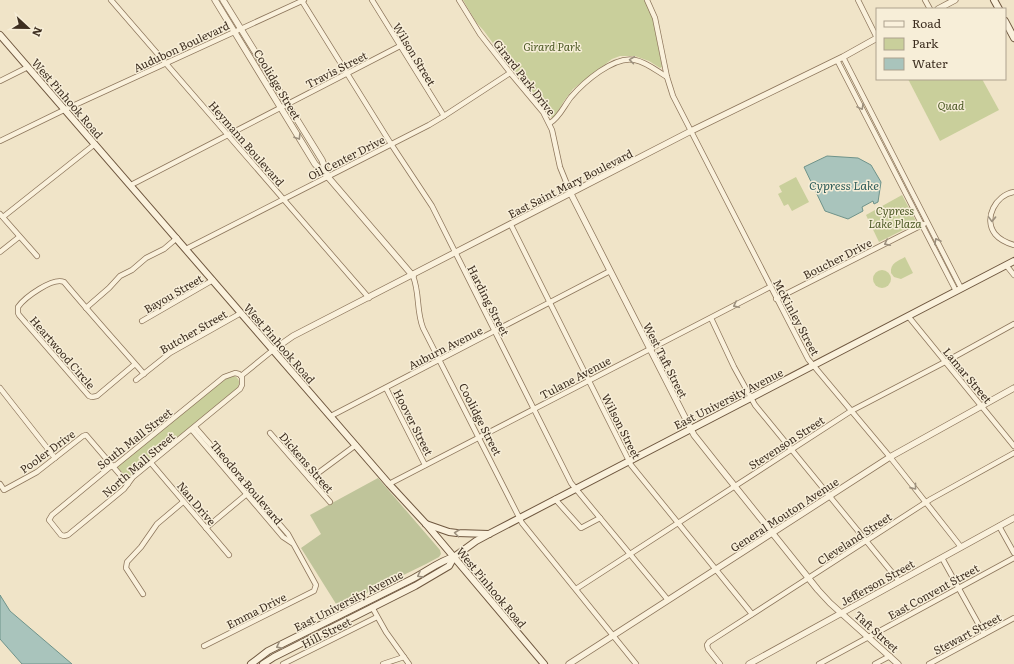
<svg xmlns="http://www.w3.org/2000/svg" width="1014" height="664" font-family="Literata,serif">
  <rect width="100%" height="100%" fill="#f0e4c8"/>
  <g fill="#c9cf9b">
    <polygon points="463,0 645,0 653,19 662,67 660,68 649,61 635,56 620,56 612,59 573,89 564,101 554,118 552,118 543,104 513,70 484,31 476,22"/>
    <polygon points="908,79 982,79 999,110 940,141"/>
    <polygon points="796,177 809,202 792,211 788,204 784,206 778,194 782,192 779,186"/>
    <polygon points="902,195 917,223 879,242 866,215"/>
    <path d="M905 257 913 273 901 279 894 277 891 273C890 263 898 261 905 257Z"/>
    <circle cx="882" cy="279" r="9"/>
    <path d="M231 375C241 377 241 385 235 391L128 479 117 467 226 377Z"/>
  </g>
  <polygon fill="#bfc49a" points="378,478 440,550 441,554 439,557 426,564 338,607 301,548 321,534 310,515"/>
  <g fill="#a9c4bc" stroke="#6f938a">
    <polygon points="827,156 858,158 871,165 881,182 878,202 874,204 873,201 862,207 863,211 848,219 825,211 804,167"/>
    <polygon points="0,595 10,611 72,664 22,664 0,639"/>
  </g>
  <g fill="none" stroke-linecap="round" stroke-linejoin="round">
    <defs>
      <g id="minor">
        <polyline points="111,0 369,298"/>
        <polyline points="372,0 444,116"/>
        <polyline points="459,0 480,34 512,75 543,112 552,130 560,167 571,194"/>
        <polyline points="647,0 655,18 667,77 673,96 808,359 890,457 961,547"/>
        <polyline points="858,0 877,38"/>
        <polyline points="925,0 930,9"/>
        <polyline points="302,1 391,144 432,206 571,483 668,600"/>
        <polyline points="843,57 961,288"/>
        <polyline points="837,60 956,291"/>
        <polyline points="0,81 28,67"/>
        <path d="M550 123C559 118 564 106 571 97 583 83 614 55 635 60 646 62 657 71 667 77"/>
        <polyline points="0,141 66,109 304,0"/>
        <polyline points="131,185 400,46"/>
        <path d="M1014 192C996 195 983 218 995 234 1000 240 1007 243 1014 245"/>
        <polyline points="0,214 37,256"/>
        <polyline points="3,217 95,144"/>
        <polyline points="511,225 631,465 752,614"/>
        <polyline points="186,249 429,125 444,116 510,73"/>
        <polyline points="0,252 19,237"/>
        <polyline points="1006,265 1014,275"/>
        <path d="M413 276C420 294 416 310 423 328L522 523 636 664"/>
        <polyline points="776,299 924,224"/>
        <polyline points="86,308 109,288 120,276 132,270 146,258 164,249 177,238"/>
        <polyline points="908,316 1014,446"/>
        <polyline points="711,318 734,367 755,405 899,581"/>
        <polyline points="142,321 213,280"/>
        <path d="M135 364 97 396 92 397 89 396 19 315 18 313V307C25 297 53 277 64 282 90 313 117 343 144 374"/>
        <polygon points="235,373 239,374 242,377 242,385 240,389 133,477 124,489 68,535 64,536 61,535 49,520 52,515 110,467 116,465 224,377"/>
        <polyline points="241,376 273,350"/>
        <polyline points="136,380 170,353 241,313"/>
        <polyline points="0,388 55,458"/>
        <polyline points="386,388 425,465"/>
        <polyline points="331,416 610,271"/>
        <polyline points="195,427 288,534 316,585 314,591 204,646"/>
        <polyline points="192,430 283,537 292,543"/>
        <polyline points="270,433 330,502"/>
        <polyline points="151,463 229,555"/>
        <polyline points="310,479 356,445"/>
        <polyline points="0,484 4,490 37,472 83,436 86,435 128,484"/>
        <polyline points="389,484 770,287"/>
        <polyline points="555,499 581,528 600,518"/>
        <polyline points="999,526 1014,553"/>
        <polyline points="206,528 248,493"/>
        <polyline points="942,558 984,634"/>
        <polyline points="576,589 851,411 945,362 1014,324"/>
        <polyline points="143,594 126,568 127,562 141,547 157,524 183,502"/>
        <polyline points="372,607 386,632 409,664"/>
        <polyline points="283,664 377,617"/>
        <polyline points="383,664 404,657"/>
        <polyline points="720,664 708,649 707,645 709,642 931,499 1014,453"/>
        <polyline points="819,664 1014,558"/>
        <polyline points="875,664 890,656"/>
        <polyline points="929,664 1014,618"/>
      </g>
      <g id="tertiary">
        <polyline points="215,0 315,164 328,177 413,276"/>
        <polyline points="223,0 322,160 328,177"/>
        <polyline points="938,9 955,0"/>
        <polyline points="571,194 694,435 717,464 818,590 830,603 898,664"/>
        <polyline points="273,350 293,336 691,131 843,57 877,38"/>
        <polyline points="569,664 890,457 1014,388"/>
        <polyline points="749,664 1014,518"/>
      </g>
      <g id="secondary">
        <polyline points="994,0 999,9"/>
        <polyline points="1005,21 1014,38"/>
        <polyline points="0,35 389,484 426,524 544,664"/>
        <polyline points="426,524 449,532 457,533 489,534"/>
        <path d="M251 664 268 651 412 579C426 572 439 561 454 557"/>
        <polyline points="263,664 274,657 415,586 449,566 454,557 476,541 489,534 1014,261"/>
      </g>
    </defs>
    <use href="#minor" stroke="#8d765c" stroke-width="6"/>
    <use href="#tertiary" stroke="#8d765c" stroke-width="7"/>
    <use href="#secondary" stroke="#6f573f" stroke-width="8"/>
    <use href="#minor" stroke="#faf1dc" stroke-width="4.5"/>
    <use href="#tertiary" stroke="#faf1dc" stroke-width="5.5"/>
    <use href="#secondary" stroke="#faf1dc" stroke-width="6"/>
  </g>
  <defs><path id="oneway-chevron" d="M-2-3.5L2.5 0L-2 3.5" fill="none" stroke-width="1.6" stroke-linecap="round" stroke-linejoin="round"/></defs>
  <g stroke="#9c907e">
    <use href="#oneway-chevron" transform="translate(632 60) rotate(-172)"/>
    <use href="#oneway-chevron" transform="translate(861 107) rotate(62)"/>
    <use href="#oneway-chevron" transform="translate(298 137) rotate(58)"/>
    <use href="#oneway-chevron" transform="translate(992 219) rotate(92)"/>
    <use href="#oneway-chevron" transform="translate(937 241) rotate(-117)"/>
    <use href="#oneway-chevron" transform="translate(887 243) rotate(153)"/>
    <use href="#oneway-chevron" transform="translate(736 305) rotate(153)"/>
    <use href="#oneway-chevron" transform="translate(914 487) rotate(51)"/>
    <use href="#oneway-chevron" transform="translate(457 533) rotate(-173)"/>
    <use href="#oneway-chevron" transform="translate(420 575) rotate(152)"/>
    <use href="#oneway-chevron" transform="translate(279 646) rotate(153)"/>
  </g>
  <g text-anchor="middle" dominant-baseline="central" stroke-width="3" stroke-linejoin="round" paint-order="stroke">
    <g font-size="11" fill="#3d2e20" stroke="#f7eed8">
      <text transform="translate(181 46) rotate(-25)">Audubon Boulevard</text>
      <text transform="translate(415 54) rotate(59)">Wilson Street</text>
      <text transform="translate(336 69) rotate(-27)">Travis Street</text>
      <text transform="translate(525 77) rotate(52)">Girard Park Drive</text>
      <text transform="translate(278 84) rotate(59)">Coolidge Street</text>
      <text transform="translate(68 98) rotate(49)">West Pinhook Road</text>
      <text transform="translate(247 143) rotate(49)">Heymann Boulevard</text>
      <text transform="translate(346 157) rotate(-27)">Oil Center Drive</text>
      <text transform="translate(570 183) rotate(-27)">East Saint Mary Boulevard</text>
      <text transform="translate(837 258) rotate(-27)">Boucher Drive</text>
      <text transform="translate(173 293) rotate(-30)">Bayou Street</text>
      <text transform="translate(489 300) rotate(63)">Harding Street</text>
      <text transform="translate(797 317) rotate(62)">McKinley Street</text>
      <text transform="translate(193 331) rotate(-30)">Butcher Street</text>
      <text transform="translate(280 343) rotate(49)">West Pinhook Road</text>
      <text transform="translate(445 347) rotate(-27)">Auburn Avenue</text>
      <text transform="translate(63 352) rotate(49)">Heartwood Circle</text>
      <text transform="translate(666 360) rotate(63)">West Taft Street</text>
      <text transform="translate(968 375) rotate(50)">Lamar Street</text>
      <text transform="translate(575 377) rotate(-28)">Tulane Avenue</text>
      <text transform="translate(728 398) rotate(-27)">East University Avenue</text>
      <text transform="translate(481 419) rotate(63)">Coolidge Street</text>
      <text transform="translate(414 422) rotate(63)">Hoover Street</text>
      <text transform="translate(622 426) rotate(63)">Wilson Street</text>
      <text transform="translate(134 438) rotate(-38)">South Mall Street</text>
      <text transform="translate(786 442) rotate(-33)">Stevenson Street</text>
      <text transform="translate(47 451) rotate(-36)">Pooler Drive</text>
      <text transform="translate(307 462) rotate(49)">Dickens Street</text>
      <text transform="translate(138 464) rotate(-41)">North Mall Street</text>
      <text transform="translate(247 482) rotate(50)">Theodora Boulevard</text>
      <text transform="translate(197 503) rotate(50)">Nan Drive</text>
      <text transform="translate(784 514) rotate(-33)">General Mouton Avenue</text>
      <text transform="translate(854 538) rotate(-33)">Cleveland Street</text>
      <text transform="translate(877 582) rotate(-29)">Jefferson Street</text>
      <text transform="translate(492 587) rotate(50)">West Pinhook Road</text>
      <text transform="translate(933 591) rotate(-29)">East Convent Street</text>
      <text transform="translate(348 600) rotate(-27)">East University Avenue</text>
      <text transform="translate(256 610) rotate(-27)">Emma Drive</text>
      <text transform="translate(877 631) rotate(42)">Taft Street</text>
      <text transform="translate(326 632) rotate(-27)">Hill Street</text>
      <text transform="translate(967 633) rotate(-28)">Stewart Street</text>
    </g>
    <g font-size="11" font-style="italic" fill="#4d5a26" stroke="#f7eed8">
      <text x="552" y="46">Girard Park</text>
      <text x="951" y="105">Quad</text>
      <text x="895" y="210">Cypress<tspan x="895" dy="13">Lake Plaza</tspan></text>
    </g>
    <g font-size="12" font-style="italic" fill="#2f5d5a" stroke="#f7eed8">
      <text x="844" y="185">Cypress Lake</text>
    </g>
  </g>
  <rect x="876" y="8" width="130" height="72" fill="#f7eed8" stroke="#ada18e"/>
  <rect x="884" y="21" width="20" height="6" fill="#faf1dc" stroke="#ada18e"/>
  <text x="912" y="28" font-size="12" fill="#3d2e20">Road</text>
  <rect x="884" y="38" width="20" height="12" fill="#c9cf9b" stroke="#ada18e"/>
  <text x="912" y="48" font-size="12" fill="#3d2e20">Park</text>
  <rect x="884" y="58" width="20" height="12" fill="#a9c4bc" stroke="#ada18e"/>
  <text x="912" y="68" font-size="12" fill="#3d2e20">Water</text>
  <g transform="translate(28 28) rotate(112)" stroke="#f7eed8" stroke-width="3" paint-order="stroke">
  <path d="M0-3L7 15L0 10L-7 15Z" fill="#3d2e20"/>
  <text y="-6" font-size="11" font-weight="bold" text-anchor="middle" fill="#3d2e20">N</text>
  </g>
</svg>
